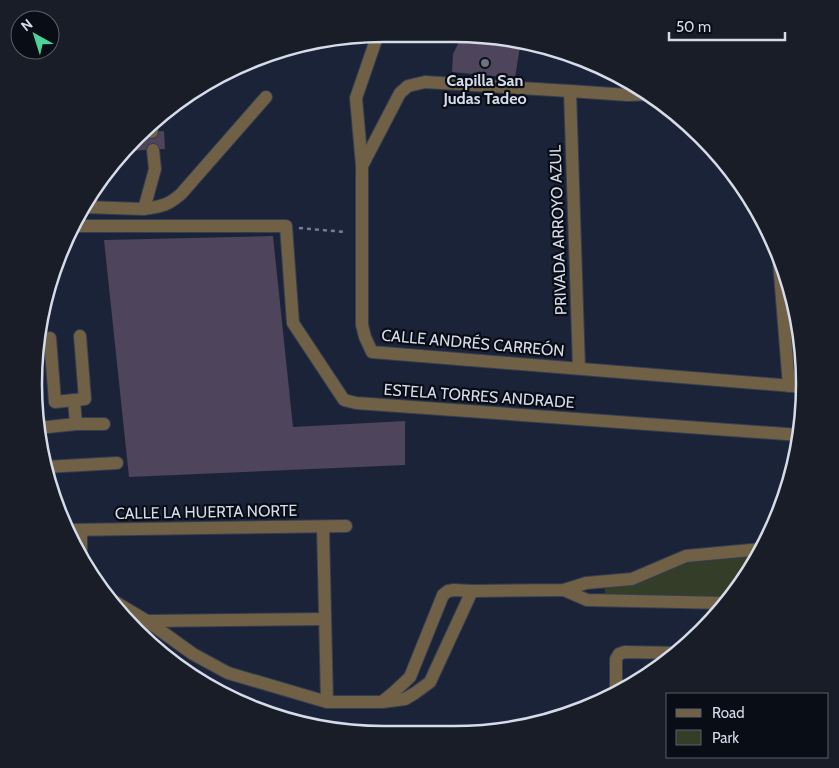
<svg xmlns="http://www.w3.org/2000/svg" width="839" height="768" font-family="Cabin,sans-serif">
  <rect width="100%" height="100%" fill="#1b2338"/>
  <polygon fill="#343d28" points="761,551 746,578 728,601 605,599 605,583 686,557"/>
  <g fill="#4e445b">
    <polygon points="461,38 521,40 515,78 452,72 453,54"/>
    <polygon points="164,131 165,149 126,151 145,132"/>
    <polygon points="273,236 293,427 405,421 405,465 129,477 104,240"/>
  </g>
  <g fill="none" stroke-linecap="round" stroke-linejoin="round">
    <defs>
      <g id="minor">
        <polyline points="378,34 356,98 362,166 362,325 365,337 372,352 805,387"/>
        <polyline points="570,91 579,368"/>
        <polyline points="150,127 152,132"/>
        <polyline points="362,166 400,93 408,86 425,82 570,91 628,95 651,94"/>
        <polyline points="84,207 144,209 155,169 153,150"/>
        <path d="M144 209C162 206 167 206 181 194L266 97"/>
        <polyline points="72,226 286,226 293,323 344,400 356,403 800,435"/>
        <polyline points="778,249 789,386"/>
        <polyline points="50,338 55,402 74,400 76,424"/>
        <polyline points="74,400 85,399 80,336"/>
        <polyline points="38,428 76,424 104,424"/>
        <polyline points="45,467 117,463"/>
        <polyline points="323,527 327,702"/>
        <polyline points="67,530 346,526"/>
        <polyline points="81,530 81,553"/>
        <polyline points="564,590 587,600 726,603"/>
        <polyline points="105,596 147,621 193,654 228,673 327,702 382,702 405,699 415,693 430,682 472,591"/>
        <polyline points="147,621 325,619"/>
        <polyline points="616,693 616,659 619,654 625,652 677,653"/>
        <polyline points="382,702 393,693 410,677 443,595 448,591 454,590 472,591 564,590 586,583 632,579 686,556 762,549"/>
      </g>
    </defs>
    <use href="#minor" stroke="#353d51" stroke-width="14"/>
    <polyline stroke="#767d8f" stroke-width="2.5" stroke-dasharray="4 4" stroke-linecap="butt" points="299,228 345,232"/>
    <use href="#minor" stroke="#706045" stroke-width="12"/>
  </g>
  <circle fill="#6b7280" stroke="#090d16" stroke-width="2" cx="485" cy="63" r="5"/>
  <g text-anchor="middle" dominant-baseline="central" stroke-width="4.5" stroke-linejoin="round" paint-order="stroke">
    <g font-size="16" font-weight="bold" fill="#d6dbea" stroke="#090d16">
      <text x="485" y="80">Capilla San<tspan x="485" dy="18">Judas Tadeo</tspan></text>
    </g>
    <g font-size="16" fill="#d6dbea" stroke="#090d16">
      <text transform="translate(558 230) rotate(-92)">PRIVADA ARROYO AZUL</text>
      <text transform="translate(473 343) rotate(5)">CALLE ANDRÉS CARREÓN</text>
      <text transform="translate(479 396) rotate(4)">ESTELA TORRES ANDRADE</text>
      <text transform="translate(206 512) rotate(-1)">CALLE LA HUERTA NORTE</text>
    </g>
  </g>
  <path d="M0 0H839V768H0ZM384 42H454A342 342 0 0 1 796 384V384A342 342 0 0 1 454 726H384A342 342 0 0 1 42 384V384A342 342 0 0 1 384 42Z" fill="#191d27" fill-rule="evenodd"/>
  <path fill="none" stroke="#d6dbea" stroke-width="2.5" d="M384 42H454A342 342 0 0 1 796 384V384A342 342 0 0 1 454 726H384A342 342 0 0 1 42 384V384A342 342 0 0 1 384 42Z"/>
  <rect x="666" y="693" width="162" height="65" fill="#090d16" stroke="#5b5f6b"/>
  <rect x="676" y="709" width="25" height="8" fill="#706045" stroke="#5b5f6b"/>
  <text x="712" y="718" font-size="15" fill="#d6dbea">Road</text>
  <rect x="676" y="730" width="25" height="15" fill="#343d28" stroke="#5b5f6b"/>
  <text x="712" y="743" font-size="15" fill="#d6dbea">Park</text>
  <g transform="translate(35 35) rotate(321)"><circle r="24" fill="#090d16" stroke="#5b5f6b"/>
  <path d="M0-4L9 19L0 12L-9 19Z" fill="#4dd39a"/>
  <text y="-8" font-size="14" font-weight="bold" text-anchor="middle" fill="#d6dbea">N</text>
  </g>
  <path d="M669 32v8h116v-8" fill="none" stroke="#d6dbea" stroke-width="2.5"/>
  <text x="676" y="32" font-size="15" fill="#d6dbea" stroke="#090d16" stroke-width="4" paint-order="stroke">50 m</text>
</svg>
